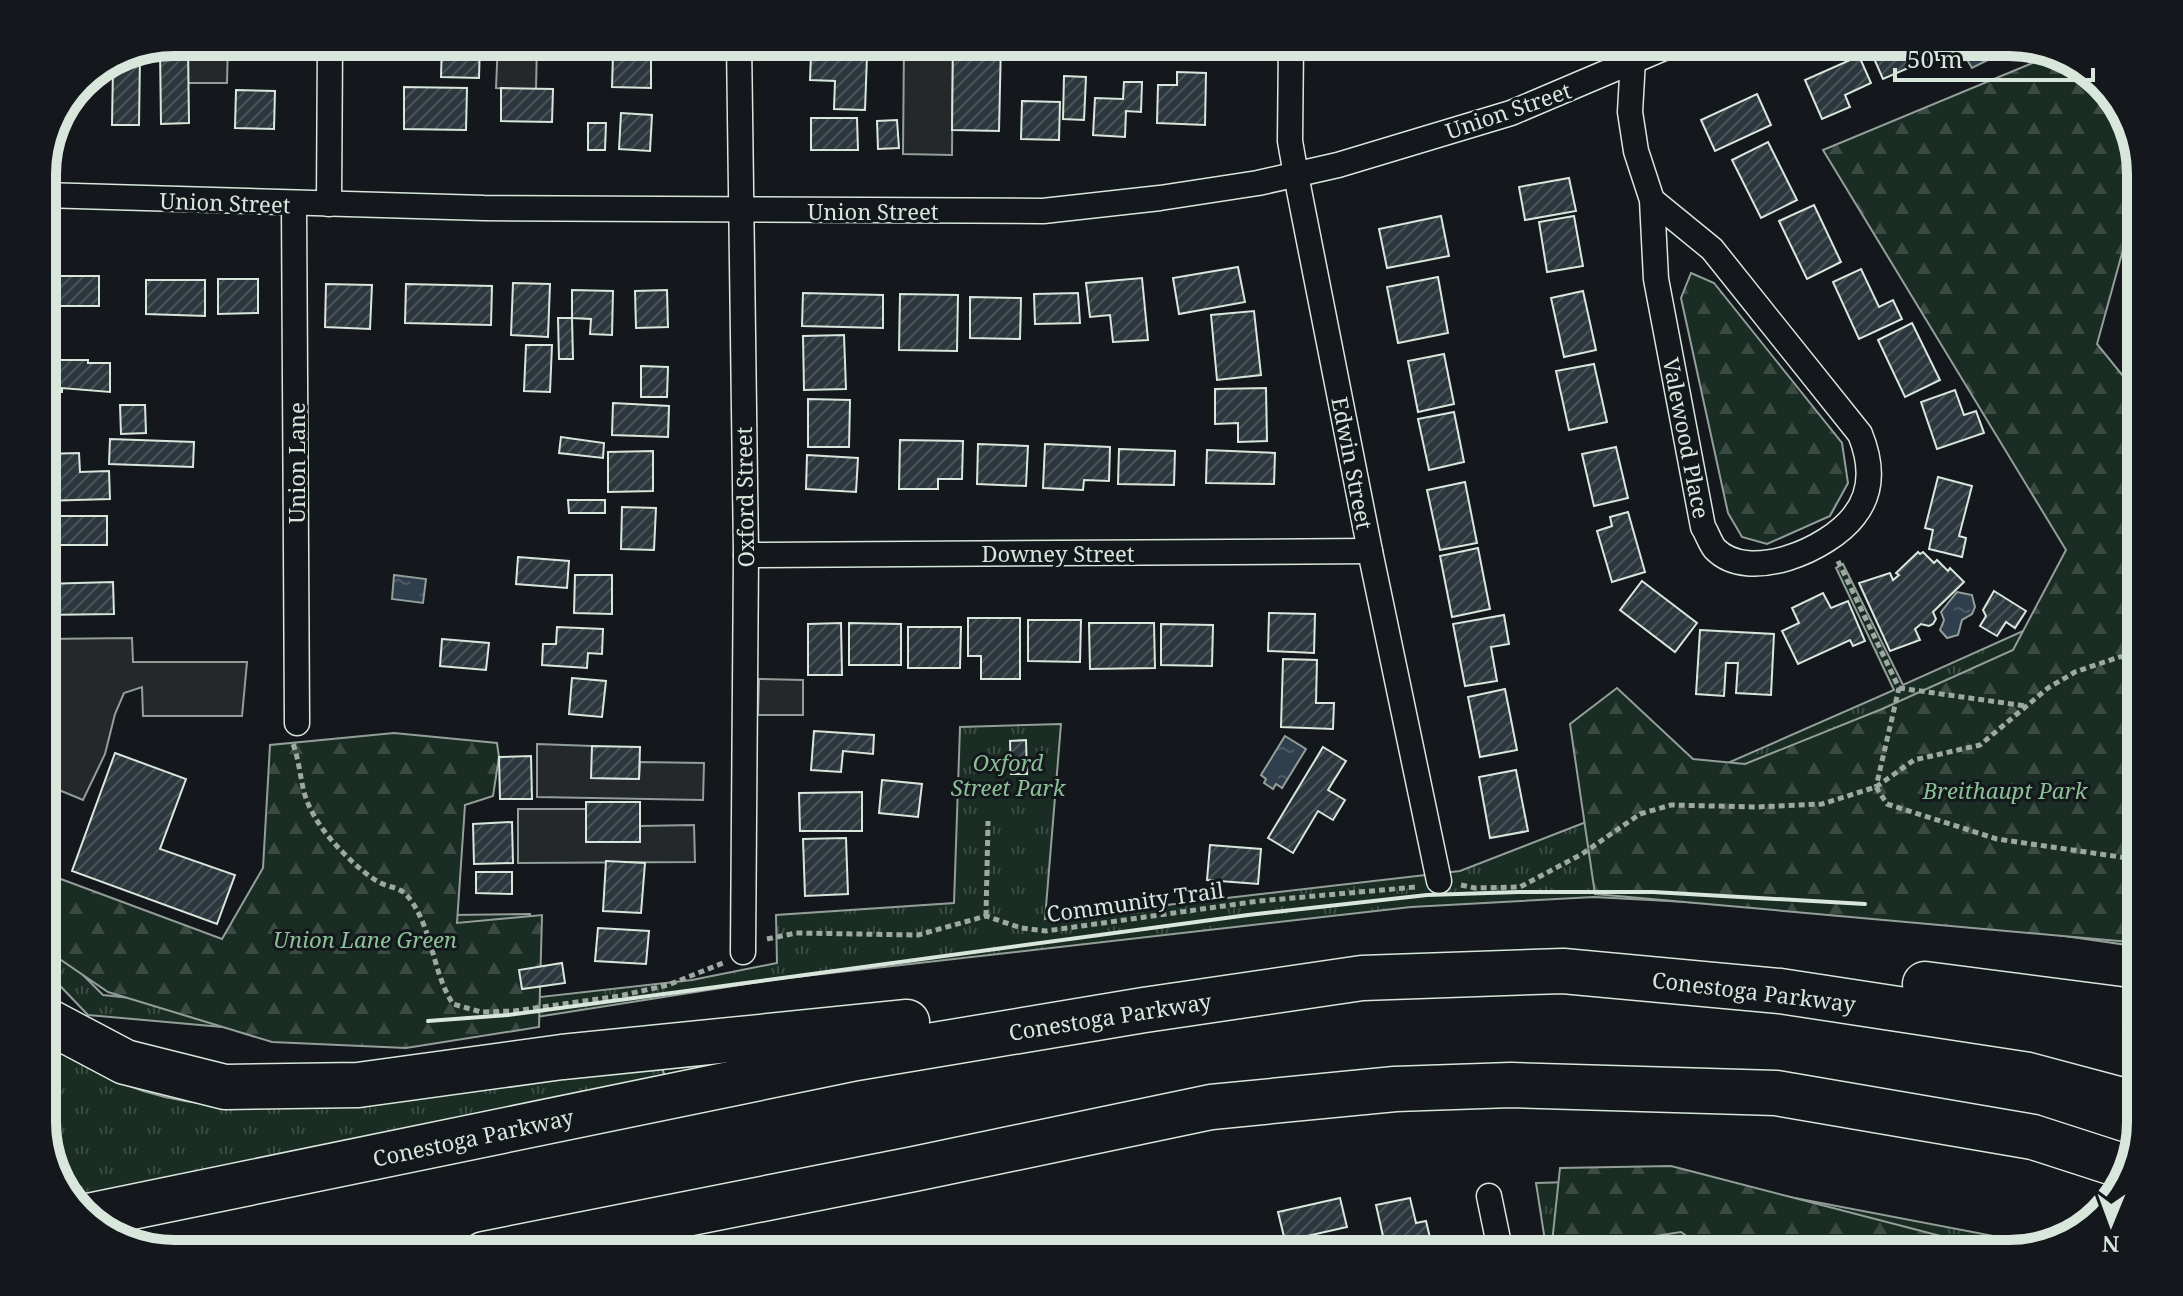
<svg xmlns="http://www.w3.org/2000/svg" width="2183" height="1296" font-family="'Noto Serif',serif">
  <defs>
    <pattern id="grass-tufts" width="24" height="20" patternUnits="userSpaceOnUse" patternTransform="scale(2)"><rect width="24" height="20" fill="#1a2d24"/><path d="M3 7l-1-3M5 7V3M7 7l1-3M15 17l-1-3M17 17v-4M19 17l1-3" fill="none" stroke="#3b4b43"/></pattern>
    <pattern id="forest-firs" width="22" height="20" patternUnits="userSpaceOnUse" patternTransform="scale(2)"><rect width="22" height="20" fill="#1a2d24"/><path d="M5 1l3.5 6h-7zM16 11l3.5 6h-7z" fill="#3b4b43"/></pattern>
    <pattern id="water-ripples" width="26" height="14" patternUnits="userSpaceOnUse" patternTransform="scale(2)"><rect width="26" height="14" fill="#2f3f4d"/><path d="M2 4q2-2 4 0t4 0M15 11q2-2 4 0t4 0" fill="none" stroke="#4c5b66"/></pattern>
    <pattern id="building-hatch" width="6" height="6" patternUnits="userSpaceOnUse" patternTransform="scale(2)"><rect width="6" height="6" fill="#2c363c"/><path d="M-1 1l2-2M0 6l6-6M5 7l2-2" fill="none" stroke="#4a5358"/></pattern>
  </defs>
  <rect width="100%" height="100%" fill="#14181c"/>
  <g fill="url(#grass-tufts)" stroke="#939e99" stroke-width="2">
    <polygon points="1843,564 1903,685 2141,578 2141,947 1913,914 1594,897 1411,907 778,979 511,1021 279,1032 88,1015 42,967 42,934 103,995 272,1013 451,915 530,914 532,998 692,980 777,963 776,915 954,903 960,727 1061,724 1045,919 1460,871 1648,798 1894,690 1836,568"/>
    <path d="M42 1034C157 1133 288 1107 425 1092 504 1083 583 1075 661 1066L667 1081 72 1200C34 1163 42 1083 42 1034Z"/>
    <polygon points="1642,1180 1769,1193 2041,1245 2009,1254 1750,1254 1745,1231 1611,1254 1547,1254 1536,1183"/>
  </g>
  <g fill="url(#forest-firs)" stroke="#939e99" stroke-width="2">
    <polygon points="2054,54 2075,60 2123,108 2141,166 2141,197 2137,199 2097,344 2141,398 2141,943 1595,894 1570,724 1617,688 1693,759 1745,764 1882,709 2013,650 2066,550 1823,150"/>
    <polygon points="1691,273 1714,283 1842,443 1848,483 1830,516 1767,544 1742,537 1728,513 1681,298"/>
    <polygon points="394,733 497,743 499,757 493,796 465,805 457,923 542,915 539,1027 406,1048 272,1042 108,992 42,947 42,872 222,939 263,868 270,745"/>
    <polygon points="1671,1166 2010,1254 1711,1254 1681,1232 1551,1252 1560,1168"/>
  </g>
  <g fill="#24282b" stroke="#939e99" stroke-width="2">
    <polygon points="188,42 228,42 227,83 188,83"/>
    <polygon points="498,42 537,43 536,90 496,88"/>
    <polygon points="904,42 953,42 952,155 903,154"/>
    <polygon points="132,638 133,662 247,662 242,716 143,716 142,687 124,693 115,714 105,754 83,800 42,783 42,639"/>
    <polygon points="759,679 803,680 803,715 758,715"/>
    <polygon points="537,744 592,746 592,778 639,779 640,762 704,763 703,800 537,797"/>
    <polygon points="518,809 586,809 586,842 640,826 694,825 695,862 518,863"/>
  </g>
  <g fill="url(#water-ripples)" stroke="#939e99" stroke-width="2">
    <polygon points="1962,42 2009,42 2016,46 1972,68 1960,48"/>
    <polygon points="394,575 426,579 423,603 392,599"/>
    <polygon points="1957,592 1972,595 1975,607 1972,614 1962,620 1958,635 1947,638 1940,630 1944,620 1941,612"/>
    <polygon points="1285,736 1306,749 1282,788 1276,784 1273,789 1264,783 1266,779 1261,775"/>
  </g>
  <g fill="url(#building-hatch)" stroke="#d8e6dc" stroke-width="2">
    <polygon points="442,42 480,42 479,78 441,77"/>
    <polygon points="607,42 643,42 643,51 607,50"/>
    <polygon points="953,42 1001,42 999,131 952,130"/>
    <polygon points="1374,42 1404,42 1404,56 1375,56"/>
    <rect x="1440" y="42" width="20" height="12"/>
    <polygon points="1874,42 1930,42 1936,56 1883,79 1868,45"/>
    <polygon points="1939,42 1962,42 1960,48 1945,55"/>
    <polygon points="188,47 189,123 161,124 160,48"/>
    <polygon points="613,55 651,56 651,88 612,87"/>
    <polygon points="811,55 867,56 865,110 834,109 835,81 810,80"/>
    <polygon points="140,56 139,125 112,125 113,67"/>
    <polygon points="1859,56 1871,83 1845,95 1850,107 1822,119 1805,80"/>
    <polygon points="1177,72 1206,73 1205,125 1157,123 1158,85 1177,85"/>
    <polygon points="1064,76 1086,77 1084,120 1063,119"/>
    <polygon points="1124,82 1142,82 1141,112 1126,111 1125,137 1093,135 1095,98 1123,99"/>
    <polygon points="404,87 467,88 466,130 404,129"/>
    <polygon points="501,88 553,89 552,122 501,121"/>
    <polygon points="236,90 275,91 274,129 235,128"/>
    <polygon points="1757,94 1771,125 1715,151 1701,120"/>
    <polygon points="1022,101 1060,102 1059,140 1021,139"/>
    <polygon points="621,113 652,115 650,151 619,149"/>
    <polygon points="811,118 857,118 858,150 811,150"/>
    <polygon points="897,120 899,148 878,149 877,121"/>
    <polygon points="588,123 606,123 605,150 588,150"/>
    <polygon points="1768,142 1797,200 1761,218 1732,160"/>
    <polygon points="1569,178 1576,211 1525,220 1519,187"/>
    <polygon points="1814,205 1841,262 1807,279 1779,221"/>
    <polygon points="1441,216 1449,256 1387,268 1379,229"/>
    <polygon points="1574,216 1583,266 1547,272 1539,222"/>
    <polygon points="1238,267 1245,302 1179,314 1173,278"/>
    <polygon points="1861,269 1879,307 1893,300 1902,319 1859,339 1833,282"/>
    <polygon points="45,276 99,276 99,306 44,306 42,311 42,277"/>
    <polygon points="1438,277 1448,333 1398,343 1387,287"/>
    <polygon points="1142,278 1148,340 1113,342 1110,315 1090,317 1086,283"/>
    <polygon points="218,279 258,279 258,313 218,314"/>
    <polygon points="146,280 205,280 205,316 146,314"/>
    <polygon points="513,283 550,284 548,337 511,335"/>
    <polygon points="326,284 372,285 370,329 325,327"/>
    <polygon points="406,284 492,286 491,325 405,323"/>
    <polygon points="572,290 613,291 612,335 590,334 591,319 572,318"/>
    <polygon points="667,290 668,327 636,328 635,291"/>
    <polygon points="1583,291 1596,350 1564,357 1551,298"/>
    <polygon points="803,293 883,295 883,328 802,326"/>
    <polygon points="1078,293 1080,323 1035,324 1034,294"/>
    <polygon points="900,294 958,295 957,351 899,350"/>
    <polygon points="970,297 1021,298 1020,339 970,338"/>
    <polygon points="1254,311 1261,375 1217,380 1211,315"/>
    <polygon points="558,318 572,318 573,359 559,359"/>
    <polygon points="1912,323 1940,380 1905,397 1878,340"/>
    <polygon points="844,335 846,389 804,390 803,336"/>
    <polygon points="526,345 552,345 550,392 524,391"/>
    <polygon points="1444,354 1454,404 1418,412 1408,361"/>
    <polygon points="42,360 88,360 88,363 110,363 110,392 62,388 62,392 42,392"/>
    <polygon points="1594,364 1607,422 1569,430 1556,371"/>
    <polygon points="641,366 668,367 667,397 641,397"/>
    <polygon points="1266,388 1267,441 1238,442 1238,423 1215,424 1215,389"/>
    <polygon points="1955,390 1964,415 1976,411 1984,433 1937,449 1921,402"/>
    <polygon points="808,399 850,400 849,447 808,447"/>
    <polygon points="613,403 669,406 668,437 612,435"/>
    <polygon points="120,405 145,405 146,433 121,434"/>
    <polygon points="1454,412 1464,462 1429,470 1418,419"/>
    <polygon points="561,437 604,443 603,458 559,453"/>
    <polygon points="110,439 194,442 193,467 109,464"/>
    <polygon points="900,440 963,441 962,479 938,479 938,489 899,489"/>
    <polygon points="978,444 1028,446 1026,486 977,484"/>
    <polygon points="1045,444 1110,447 1109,481 1084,480 1083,490 1043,488"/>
    <polygon points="1616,447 1628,498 1594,506 1582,454"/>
    <polygon points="1119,449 1175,451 1174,485 1118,484"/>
    <polygon points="1207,450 1275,453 1274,484 1206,483"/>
    <polygon points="653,451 653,491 608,492 608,452"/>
    <polygon points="79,453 80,472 109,471 110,499 42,501 42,454"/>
    <polygon points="807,455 858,458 856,492 806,489"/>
    <polygon points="1938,477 1972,486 1959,536 1966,538 1962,557 1929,549 1933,530 1925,528"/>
    <polygon points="1465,482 1477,543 1440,550 1427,490"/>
    <polygon points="568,500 605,500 605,513 569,513"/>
    <polygon points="622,507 656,508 654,550 621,549"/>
    <polygon points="1628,512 1645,572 1612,582 1597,531 1612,526 1610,517"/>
    <rect x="42" y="516" width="65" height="29"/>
    <polygon points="1478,548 1490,609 1452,617 1440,556"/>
    <polygon points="1918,552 1920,554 1923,552 1934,563 1937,560 1948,571 1950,568 1964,582 1933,612 1936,619 1933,624 1929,626 1921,624 1915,629 1920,640 1890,651 1859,583 1890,573 1893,580 1899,575 1896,573"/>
    <polygon points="518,557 569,561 567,588 516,584"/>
    <polygon points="575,575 612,575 612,614 574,613"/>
    <polygon points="1642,581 1697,623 1675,652 1620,610"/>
    <polygon points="113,582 114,614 42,615 42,584"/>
    <polygon points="1994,591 2026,611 2015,628 2006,622 1997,636 1980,626 1986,616 1983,610"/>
    <polygon points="1823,593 1831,608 1848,601 1865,641 1853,646 1850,640 1798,664 1782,631 1799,623 1792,608"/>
    <polygon points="1269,613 1315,614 1314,653 1268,651"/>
    <polygon points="1504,615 1509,644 1491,647 1497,681 1465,686 1453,624"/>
    <polygon points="968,618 1020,618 1020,679 981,679 981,656 968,656"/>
    <polygon points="1028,620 1081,620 1080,662 1028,661"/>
    <polygon points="841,623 842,675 808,675 808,624"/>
    <polygon points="849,623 901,624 901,665 849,665"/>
    <polygon points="1089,623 1154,623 1155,668 1090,669"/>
    <polygon points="1161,624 1213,625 1212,666 1161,665"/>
    <polygon points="557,627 603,629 602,654 588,653 587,668 542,665 543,644 556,644"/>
    <polygon points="908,627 961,627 960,668 908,668"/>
    <polygon points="1700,630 1774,634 1771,695 1736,693 1738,663 1726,663 1724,696 1696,694"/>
    <polygon points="442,639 489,643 486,670 440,666"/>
    <polygon points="1283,659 1317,660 1316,703 1334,703 1333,729 1281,727"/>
    <polygon points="572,678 606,681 602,717 569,714"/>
    <polygon points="1505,689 1517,750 1480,757 1468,697"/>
    <polygon points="814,731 874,735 873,754 843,751 841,772 811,770"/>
    <polygon points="1026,740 1027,774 1011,774 1010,741"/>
    <polygon points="592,746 640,747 639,779 591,778"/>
    <polygon points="1323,747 1346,761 1328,790 1345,800 1333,820 1318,811 1293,853 1268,838"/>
    <polygon points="115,753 186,779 160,849 235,875 217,924 72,871"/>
    <polygon points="531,756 532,799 500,799 499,757"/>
    <polygon points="1516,770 1528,831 1490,838 1479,777"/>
    <polygon points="882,780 922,784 918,817 879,813"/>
    <polygon points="862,792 862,831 800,831 799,793"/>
    <rect x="586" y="802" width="54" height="40"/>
    <polygon points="512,822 513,863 474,864 473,824"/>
    <polygon points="846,838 848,894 805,896 803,839"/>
    <polygon points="1210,845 1261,849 1258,884 1207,880"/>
    <polygon points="606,861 645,863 641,913 603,911"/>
    <polygon points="476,872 512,872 512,894 476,893"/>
    <polygon points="598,928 649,931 646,964 595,961"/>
    <polygon points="562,963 565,983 522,989 519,970"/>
    <polygon points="1340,1198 1347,1227 1285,1241 1278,1212"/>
    <polygon points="1410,1198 1416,1223 1426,1221 1432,1246 1399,1254 1387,1254 1376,1205"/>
    <polygon points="1684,1238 1688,1254 1652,1254 1651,1247"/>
  </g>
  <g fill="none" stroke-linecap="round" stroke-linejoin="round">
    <defs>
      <g id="minor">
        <polyline points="739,42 746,555 743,952"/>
        <polyline points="1291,42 1290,141 1296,175 1370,551 1439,881"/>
        <path d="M1634 42 1630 112 1636 151 1652 200 1656 279 1703 527C1707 533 1710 543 1715 549 1749 584 1829 549 1854 516 1874 491 1871 461 1860 434L1712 249 1652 200"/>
        <polyline points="42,195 484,208 1043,211 1160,198 1258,183 1338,165 1511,113 1678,42"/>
        <polyline points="294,204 297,723"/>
        <polyline points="329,204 330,42"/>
        <polyline points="746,555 1370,551"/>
        <polyline points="1489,1196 1501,1254"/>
      </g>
      <g id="motorway">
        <polyline points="1925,984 2141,1012"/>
        <polyline points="42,1018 125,1062 225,1087 358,1085 562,1057 907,1022"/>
        <polyline points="88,1216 856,1058 1144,1010 1362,978 1563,971 1780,991 2036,1030 2141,1058"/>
        <polyline points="484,1254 914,1169 1211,1107 1395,1089 1511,1085 1776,1093 2033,1137 2129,1168"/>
      </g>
    </defs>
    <use href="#minor" stroke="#d8e6dc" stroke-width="27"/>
    <use href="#motorway" stroke="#d8e6dc" stroke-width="47"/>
    <g stroke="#9da8a2" stroke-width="5" stroke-dasharray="6 4" stroke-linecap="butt">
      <polyline points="1838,561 1899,688 1876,787"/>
      <polyline points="1899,688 2026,706"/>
      <path d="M293 744C299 760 300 776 304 792 312 821 335 846 357 866 363 871 370 877 377 881 392 890 400 884 412 902 433 933 433 973 453 1004L481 1012 514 1011 619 996 668 985 723 963"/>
      <polyline points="1876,787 1887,804 1997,839 2141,860"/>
      <polyline points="1461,885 1475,888 1520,887 1582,854 1640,814 1671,805 1756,807 1822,804 1876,787 1914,760 1980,745 2048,688 2075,672 2119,657 2141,655"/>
      <polyline points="986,916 988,821"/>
      <polyline points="767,939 796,933 918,935 986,916 1021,928 1046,931 1259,901 1416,887"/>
    </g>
    <use href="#minor" stroke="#14181c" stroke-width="24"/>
    <use href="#motorway" stroke="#14181c" stroke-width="44"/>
    <polyline stroke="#d8e6dc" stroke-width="4" points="428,1021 508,1015 1248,915 1427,895 1519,892 1653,892 1865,904"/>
  </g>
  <g text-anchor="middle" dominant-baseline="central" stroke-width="6" stroke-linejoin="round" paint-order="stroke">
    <g font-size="22" fill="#d8e6dc" stroke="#14181c">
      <text transform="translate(1508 110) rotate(-19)">Union Street</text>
      <text transform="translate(225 202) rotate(2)">Union Street</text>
      <text x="873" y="211">Union Street</text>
      <text transform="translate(1687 438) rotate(79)">Valewood Place</text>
      <text transform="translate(296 463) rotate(-90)">Union Lane</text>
      <text transform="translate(1353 463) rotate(79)">Edwin Street</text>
      <text transform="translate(744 497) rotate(-91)">Oxford Street</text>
      <text x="1058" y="553">Downey Street</text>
      <text transform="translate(1135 901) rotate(-8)">Community Trail</text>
      <text transform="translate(1754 991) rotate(7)">Conestoga Parkway</text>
      <text transform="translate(1110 1016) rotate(-9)">Conestoga Parkway</text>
      <text transform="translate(473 1137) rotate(-12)">Conestoga Parkway</text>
    </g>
    <g font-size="22" font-style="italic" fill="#8ac095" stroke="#14181c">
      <text x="1008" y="762">Oxford<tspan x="1008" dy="25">Street Park</tspan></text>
      <text x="2005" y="790">Breithaupt Park</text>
      <text x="365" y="939">Union Lane Green</text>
    </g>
  </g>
  <path d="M0 0H2183V1296H0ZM174 56H2009A118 118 0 0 1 2127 174V1122A118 118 0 0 1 2009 1240H174A118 118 0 0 1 56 1122V174A118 118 0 0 1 174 56Z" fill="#14181c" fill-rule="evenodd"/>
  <path fill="none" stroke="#d8e6dc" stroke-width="10" d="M174 56H2009A118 118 0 0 1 2127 174V1122A118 118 0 0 1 2009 1240H174A118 118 0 0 1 56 1122V174A118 118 0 0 1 174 56Z"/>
  <g transform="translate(2111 1224) rotate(181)" stroke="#14181c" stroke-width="6" paint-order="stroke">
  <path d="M0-6L14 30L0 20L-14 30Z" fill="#d8e6dc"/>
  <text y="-12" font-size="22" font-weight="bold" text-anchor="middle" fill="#d8e6dc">N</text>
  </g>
  <path d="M1895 68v12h198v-12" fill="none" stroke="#d8e6dc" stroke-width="4"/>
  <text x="1907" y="68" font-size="24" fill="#d8e6dc" stroke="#14181c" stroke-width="6" paint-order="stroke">50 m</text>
</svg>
